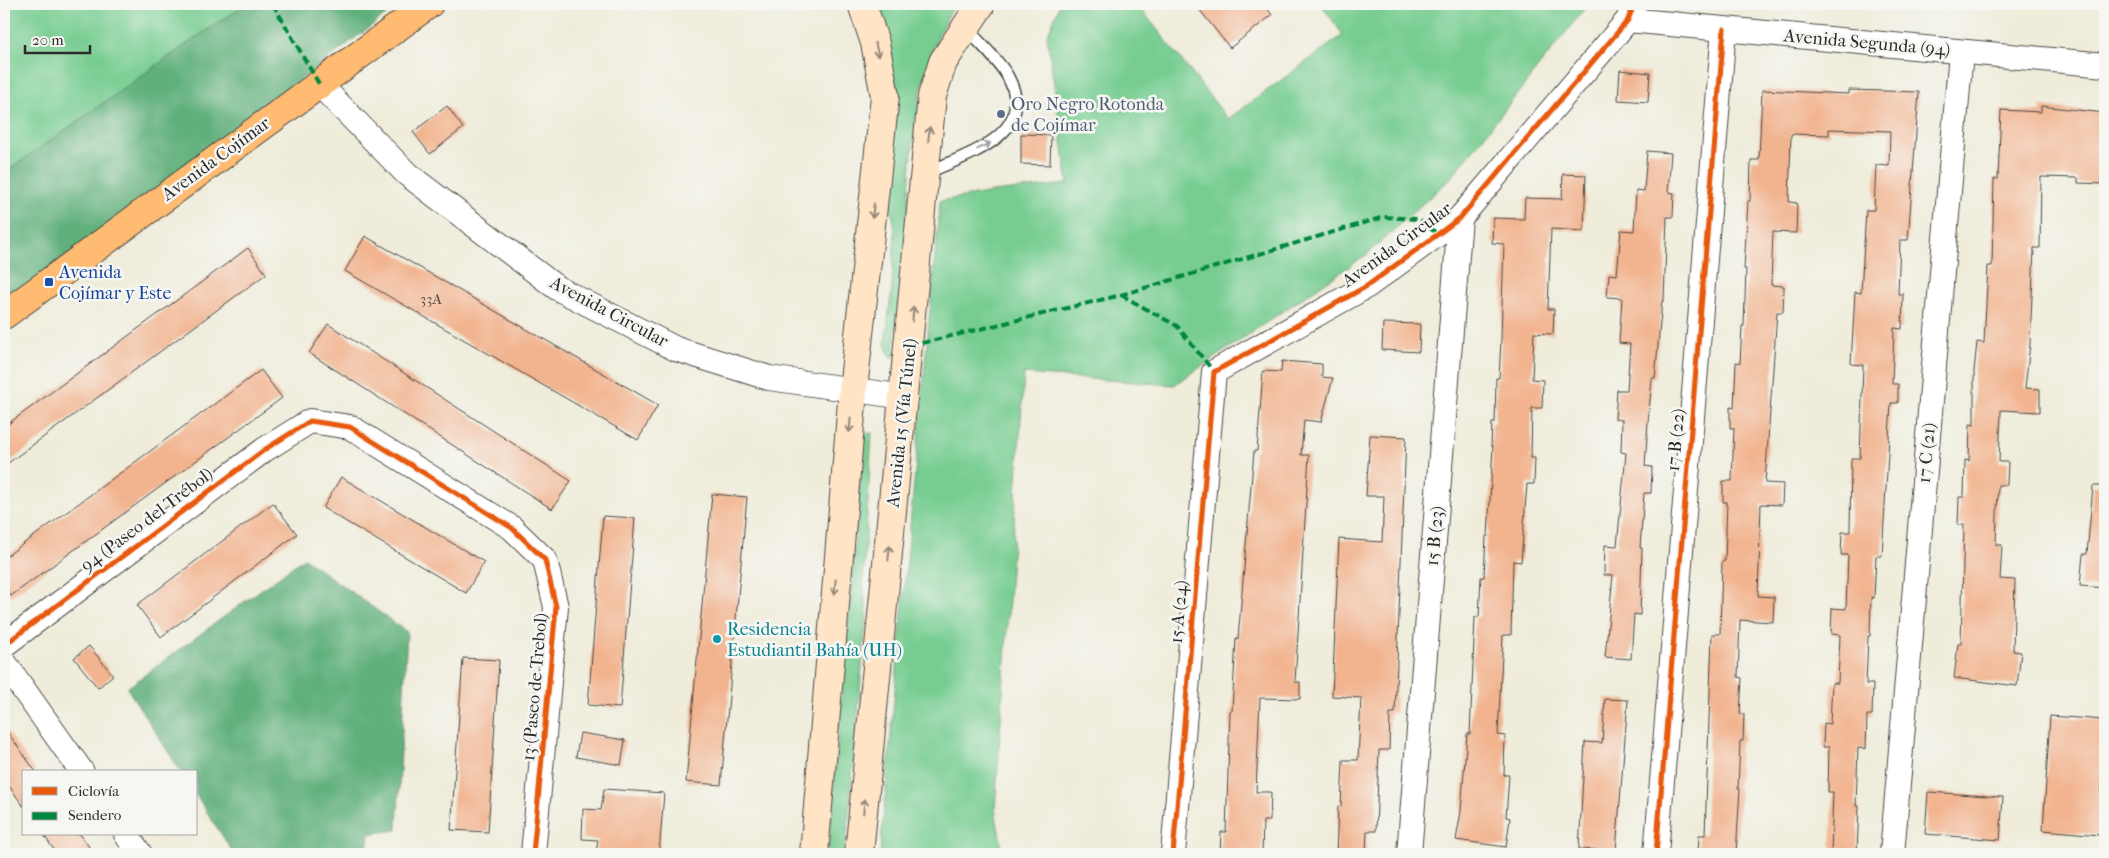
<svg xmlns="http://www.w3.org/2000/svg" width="2109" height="858" font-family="'IM FELL French Canon',serif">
  <rect width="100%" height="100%" fill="#f6f6f2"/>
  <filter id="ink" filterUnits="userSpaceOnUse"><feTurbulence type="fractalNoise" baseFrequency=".02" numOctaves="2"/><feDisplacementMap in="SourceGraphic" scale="10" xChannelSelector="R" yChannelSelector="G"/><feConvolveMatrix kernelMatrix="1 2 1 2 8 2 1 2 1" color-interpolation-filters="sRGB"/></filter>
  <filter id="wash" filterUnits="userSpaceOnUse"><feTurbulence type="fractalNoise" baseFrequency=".0096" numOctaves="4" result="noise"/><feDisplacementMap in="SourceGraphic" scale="20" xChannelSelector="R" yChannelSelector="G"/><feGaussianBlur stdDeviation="1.12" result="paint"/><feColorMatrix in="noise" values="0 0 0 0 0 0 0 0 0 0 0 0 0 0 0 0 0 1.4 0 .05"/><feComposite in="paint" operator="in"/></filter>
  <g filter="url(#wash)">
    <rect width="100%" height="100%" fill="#efecda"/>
    <g fill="#77cd91" stroke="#517c5e">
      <polygon points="4,4 247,4 204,32 4,173"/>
      <path d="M875 4H955C909 77 912 167 905 250 901 286 895 320 894 356L891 358 885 344 892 287 895 227 890 205 896 109Z"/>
      <polygon points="1060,4 1137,4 1228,119 1343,35 1321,4 1588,4 1451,178 1366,255 1174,385 1024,374 995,810 1001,843 998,854 880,854 940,201 993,192 1068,184 1047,36"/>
      <polygon points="872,433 863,583 867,611 845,854 828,854 864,434"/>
    </g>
    <g fill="#61b07b" stroke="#466e53">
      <polygon points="247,4 400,4 4,306 4,173 204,32"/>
      <polygon points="304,558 407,632 397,830 369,834 367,854 234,854 196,795 196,772 181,772 127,688"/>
    </g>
    <g id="blocks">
      <g fill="#f2b48f">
        <polygon points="1195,4 1264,4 1272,15 1230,48"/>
        <polygon points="1620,70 1650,73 1648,102 1618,100"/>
        <polygon points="1762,90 1849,94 1849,90 1919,92 1908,240 1900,240 1898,294 1903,294 1902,329 1894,328 1892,384 1898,384 1898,403 1891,403 1882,556 1876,556 1874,598 1871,597 1870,636 1868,636 1866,684 1873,684 1872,715 1867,715 1866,749 1858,748 1856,806 1859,806 1857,854 1831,854 1833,792 1828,792 1829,747 1823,747 1824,723 1830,724 1832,683 1838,683 1840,635 1831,634 1832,608 1846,609 1848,555 1841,555 1842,532 1850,532 1851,458 1860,458 1863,365 1851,364 1855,292 1861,293 1866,210 1874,210 1876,165 1889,166 1890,131 1829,129 1829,135 1791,134 1789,202 1797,203 1796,233 1773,232 1771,285 1784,286 1783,312 1777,312 1765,483 1783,484 1782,505 1761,504 1758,596 1774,597 1773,622 1740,620 1738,677 1742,678 1740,714 1744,714 1743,741 1740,741 1738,789 1740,789 1736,854 1698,854 1699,835 1705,835 1712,634 1720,634 1722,561 1725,561 1727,502 1723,502 1723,481 1732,481 1734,428 1730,428 1730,407 1734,408 1736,362 1740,363 1742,326 1744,326 1746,269 1744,269 1748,201 1750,201 1751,160 1759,160"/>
        <polygon points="447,106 463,128 430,154 413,132"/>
        <polygon points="2041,106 2105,113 2105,184 2078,183 2078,178 2041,177 2040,248 2034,248 2030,344 2025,388 2040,389 2040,412 2001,410 1999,462 2008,462 2007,485 1998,485 1996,545 2002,545 2000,579 2015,580 2013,651 2021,652 2017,686 1954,678 1958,644 1961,644 1964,525 1958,525 1959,497 1964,497 1965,460 1969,461 1970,424 1974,425 1974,371 1977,342 1984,343 1988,266 1992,266 1994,179 1998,179 2001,110 2041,112"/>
        <polygon points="1021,134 1051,135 1050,165 1021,164"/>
        <polygon points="1647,151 1671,153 1668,192 1674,193 1673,217 1667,217 1664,301 1662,301 1655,378 1652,378 1648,422 1645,466 1652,467 1651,493 1644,493 1640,548 1642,548 1640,615 1634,614 1631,659 1605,657 1613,575 1604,575 1605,545 1617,546 1626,453 1621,452 1622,420 1615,419 1617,390 1627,390 1630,344 1619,343 1622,298 1607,297 1609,274 1617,275 1621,230 1634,231 1636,190 1644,191"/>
        <polygon points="1563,174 1586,175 1584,231 1551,229 1548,309 1554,309 1553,334 1534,333 1532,379 1543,380 1542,408 1532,408 1531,458 1535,458 1534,484 1527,484 1521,562 1513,561 1511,635 1503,635 1498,735 1505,736 1504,775 1509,775 1506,817 1510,818 1506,847 1456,840 1461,811 1467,734 1470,734 1475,617 1479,617 1481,577 1484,577 1486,536 1488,536 1493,446 1491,446 1492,423 1495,423 1496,378 1499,378 1501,339 1504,244 1492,243 1493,218 1524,219 1525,198 1562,199"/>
        <polygon points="365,236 658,405 638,440 345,271"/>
        <polygon points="248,248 266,274 4,466 4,427"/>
        <polygon points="1383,323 1420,324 1419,352 1382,350"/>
        <polygon points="328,324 571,481 552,509 309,353"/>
        <polygon points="1282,361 1322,364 1322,377 1333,378 1321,422 1304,420 1301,455 1309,455 1295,682 1300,682 1300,699 1260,698 1256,792 1271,792 1270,821 1263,821 1262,854 1220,854 1221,832 1226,832 1230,711 1232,711 1236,638 1238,639 1254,451 1257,451 1263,371 1281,372"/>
        <polygon points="261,370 282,398 11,596 4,585 4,558"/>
        <polygon points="1370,435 1406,437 1395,713 1390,713 1389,750 1379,750 1376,831 1367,831 1366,854 1336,854 1338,806 1341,807 1343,760 1358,760 1361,698 1332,696 1339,539 1382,542 1384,496 1366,496"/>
        <polygon points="341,477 484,562 466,593 323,508"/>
        <polygon points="2093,486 2105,486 2105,588 2080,586 2083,554 2087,554"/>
        <polygon points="712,494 747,497 721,785 686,782"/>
        <polygon points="273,503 297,534 161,637 137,605"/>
        <polygon points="603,516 635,518 620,708 588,705"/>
        <polygon points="89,646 113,675 98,688 74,658"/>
        <polygon points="463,658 499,660 488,832 451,830"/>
        <polygon points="1605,699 1628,700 1616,851 1579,849 1585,742 1602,743"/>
        <polygon points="2050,716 2105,720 2100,835 2043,830"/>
        <polygon points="4,727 36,772 24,772 24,807 4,779"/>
        <polygon points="580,733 625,740 621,765 576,757"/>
        <polygon points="604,789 664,793 659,854 596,853 598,840 582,839 583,809 601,810"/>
        <polygon points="1928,792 2003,797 2000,840 1925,834"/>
        <polygon points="43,834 80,834 94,854 57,854"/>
      </g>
    </g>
  </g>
  <g filter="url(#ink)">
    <use href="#blocks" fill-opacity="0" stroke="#484845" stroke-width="1"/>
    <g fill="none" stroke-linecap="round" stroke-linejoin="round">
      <defs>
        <path id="lane" d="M926 173C966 155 1039 135 1008 77 999 60 978 42 966 27"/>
        <g id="street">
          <polyline points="1628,20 2105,65"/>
          <polyline points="319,84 407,174 557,288 676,349 769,378 905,397"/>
          <polyline points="4,645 264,450 310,421 350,427 512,528 545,560 556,607 533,854"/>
          <polyline points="4,662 82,772"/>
          <polyline points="126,834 140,854"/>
          <polyline points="1173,854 1214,372 1367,286 1460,218 1628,20 1634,4"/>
          <polyline points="1409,854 1460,218"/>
          <polyline points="1656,854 1724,29"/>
          <polyline points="1892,854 1961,52"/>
        </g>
        <g id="secondary">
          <polyline points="814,854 853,390 885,96 875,43 862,4"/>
          <polyline points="859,854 932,96 943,62 981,4"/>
        </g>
        <polyline id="primary" points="4,315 429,4"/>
      </defs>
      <use href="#lane" stroke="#484845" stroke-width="14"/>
      <use href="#street" stroke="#484845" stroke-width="26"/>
      <use href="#secondary" stroke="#484845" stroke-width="30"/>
      <use href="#primary" stroke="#484845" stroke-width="30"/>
      <use href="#lane" stroke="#fff" stroke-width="11"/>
      <use href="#street" stroke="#fff" stroke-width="24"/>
      <use href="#secondary" stroke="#ffe4c6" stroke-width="28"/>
      <use href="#primary" stroke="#febb71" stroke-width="28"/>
      <g stroke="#00873e" stroke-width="4" stroke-dasharray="8 4" stroke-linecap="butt">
        <polyline points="273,4 319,84"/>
        <polyline points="1121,295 1177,326 1214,372"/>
        <polyline points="910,346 1121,295 1384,217 1417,219 1438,234"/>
      </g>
      <defs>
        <g id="cycleway">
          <polyline points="4,645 264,450 310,421 350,427 512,528 545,560 556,607 533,854"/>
          <polyline points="1173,854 1214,372 1367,286 1460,218 1628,20 1634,4"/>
          <polyline points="1656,854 1724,29"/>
        </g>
      </defs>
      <use href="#cycleway" stroke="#f6f6f2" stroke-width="8"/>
      <use href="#cycleway" stroke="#e8590c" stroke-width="5"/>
    </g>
    <defs><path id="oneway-shaft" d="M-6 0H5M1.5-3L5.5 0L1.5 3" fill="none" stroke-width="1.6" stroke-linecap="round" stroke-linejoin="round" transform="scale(1.25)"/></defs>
    <g stroke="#958878">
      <use href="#oneway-shaft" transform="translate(877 50) rotate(77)"/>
      <use href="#oneway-shaft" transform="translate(929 134) rotate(-84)"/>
      <use href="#oneway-shaft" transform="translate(873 211) rotate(96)"/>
      <use href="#oneway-shaft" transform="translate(913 314) rotate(-85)"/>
      <use href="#oneway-shaft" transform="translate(850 425) rotate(95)"/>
      <use href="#oneway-shaft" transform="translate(889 553) rotate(-84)"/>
      <use href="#oneway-shaft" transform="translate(835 587) rotate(95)"/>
      <use href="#oneway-shaft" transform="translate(864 806) rotate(-84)"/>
    </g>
    <use stroke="#a0a0a0" href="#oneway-shaft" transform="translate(984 146) rotate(-26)"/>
  </g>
  <circle fill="#5c6f8a" stroke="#f6f6f2" stroke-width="2" cx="1001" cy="114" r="5"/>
  <rect fill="#1a4fb4" stroke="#f6f6f2" stroke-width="2" x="44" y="277" width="10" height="10" rx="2.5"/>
  <circle fill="#0f9aa8" stroke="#f6f6f2" stroke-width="2" cx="717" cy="639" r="5"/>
  <g text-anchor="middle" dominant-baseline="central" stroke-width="5" stroke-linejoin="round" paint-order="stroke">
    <g font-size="15" fill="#5d4d44">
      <text x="431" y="299">33A</text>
    </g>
    <g font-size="18" fill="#2b2b2b" stroke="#f6f6f2">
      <text transform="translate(1867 43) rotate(5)">Avenida Segunda (94)</text>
      <text transform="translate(216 159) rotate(-36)">Avenida Cojímar</text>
      <text transform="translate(1397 245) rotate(-36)">Avenida Circular</text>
      <text transform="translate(609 312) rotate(28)">Avenida Circular</text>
      <text transform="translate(902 423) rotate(-84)">Avenida 15 (Vía Túnel)</text>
      <text transform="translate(1676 440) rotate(-85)">17 B (22)</text>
      <text transform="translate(1927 453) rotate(-85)">17 C (21)</text>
      <text transform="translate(147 520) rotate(-37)">94 (Paseo del Trébol)</text>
      <text transform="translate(1435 536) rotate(-85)">15 B (23)</text>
      <text transform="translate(1179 612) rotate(-85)">15 A (24)</text>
      <text transform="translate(535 687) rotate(-85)">13 (Paseo de Trebol)</text>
    </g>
    <g font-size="18" fill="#4e5e75" stroke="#f6f6f2" text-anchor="start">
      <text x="1011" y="104">Oro Negro Rotonda<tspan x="1011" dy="21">de Cojímar</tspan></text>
    </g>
    <g font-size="18" fill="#164399" stroke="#f6f6f2" text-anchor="start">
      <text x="59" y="272">Avenida<tspan x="59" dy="21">Cojímar y Este</tspan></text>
    </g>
    <g font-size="18" fill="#0d838f" stroke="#f6f6f2" text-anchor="start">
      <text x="727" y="629">Residencia<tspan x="727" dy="21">Estudiantil Bahía (UH)</tspan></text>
    </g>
  </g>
  <rect width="2109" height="858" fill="none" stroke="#f6f6f2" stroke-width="20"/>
  <rect x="22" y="770" width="175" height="65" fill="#f6f6f2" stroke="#a5a5a2"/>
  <rect x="32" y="787" width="25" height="8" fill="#e8590c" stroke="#a5a5a2"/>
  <text x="68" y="796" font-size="15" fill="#2b2b2b">Ciclovía</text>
  <rect x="32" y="812" width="25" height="8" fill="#00873e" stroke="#a5a5a2"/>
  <text x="68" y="820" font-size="15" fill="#2b2b2b">Sendero</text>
  <path d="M25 45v8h65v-8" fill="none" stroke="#2b2b2b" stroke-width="2.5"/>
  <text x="32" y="45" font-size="15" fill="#2b2b2b" stroke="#f6f6f2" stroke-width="4" paint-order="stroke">20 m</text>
</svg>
